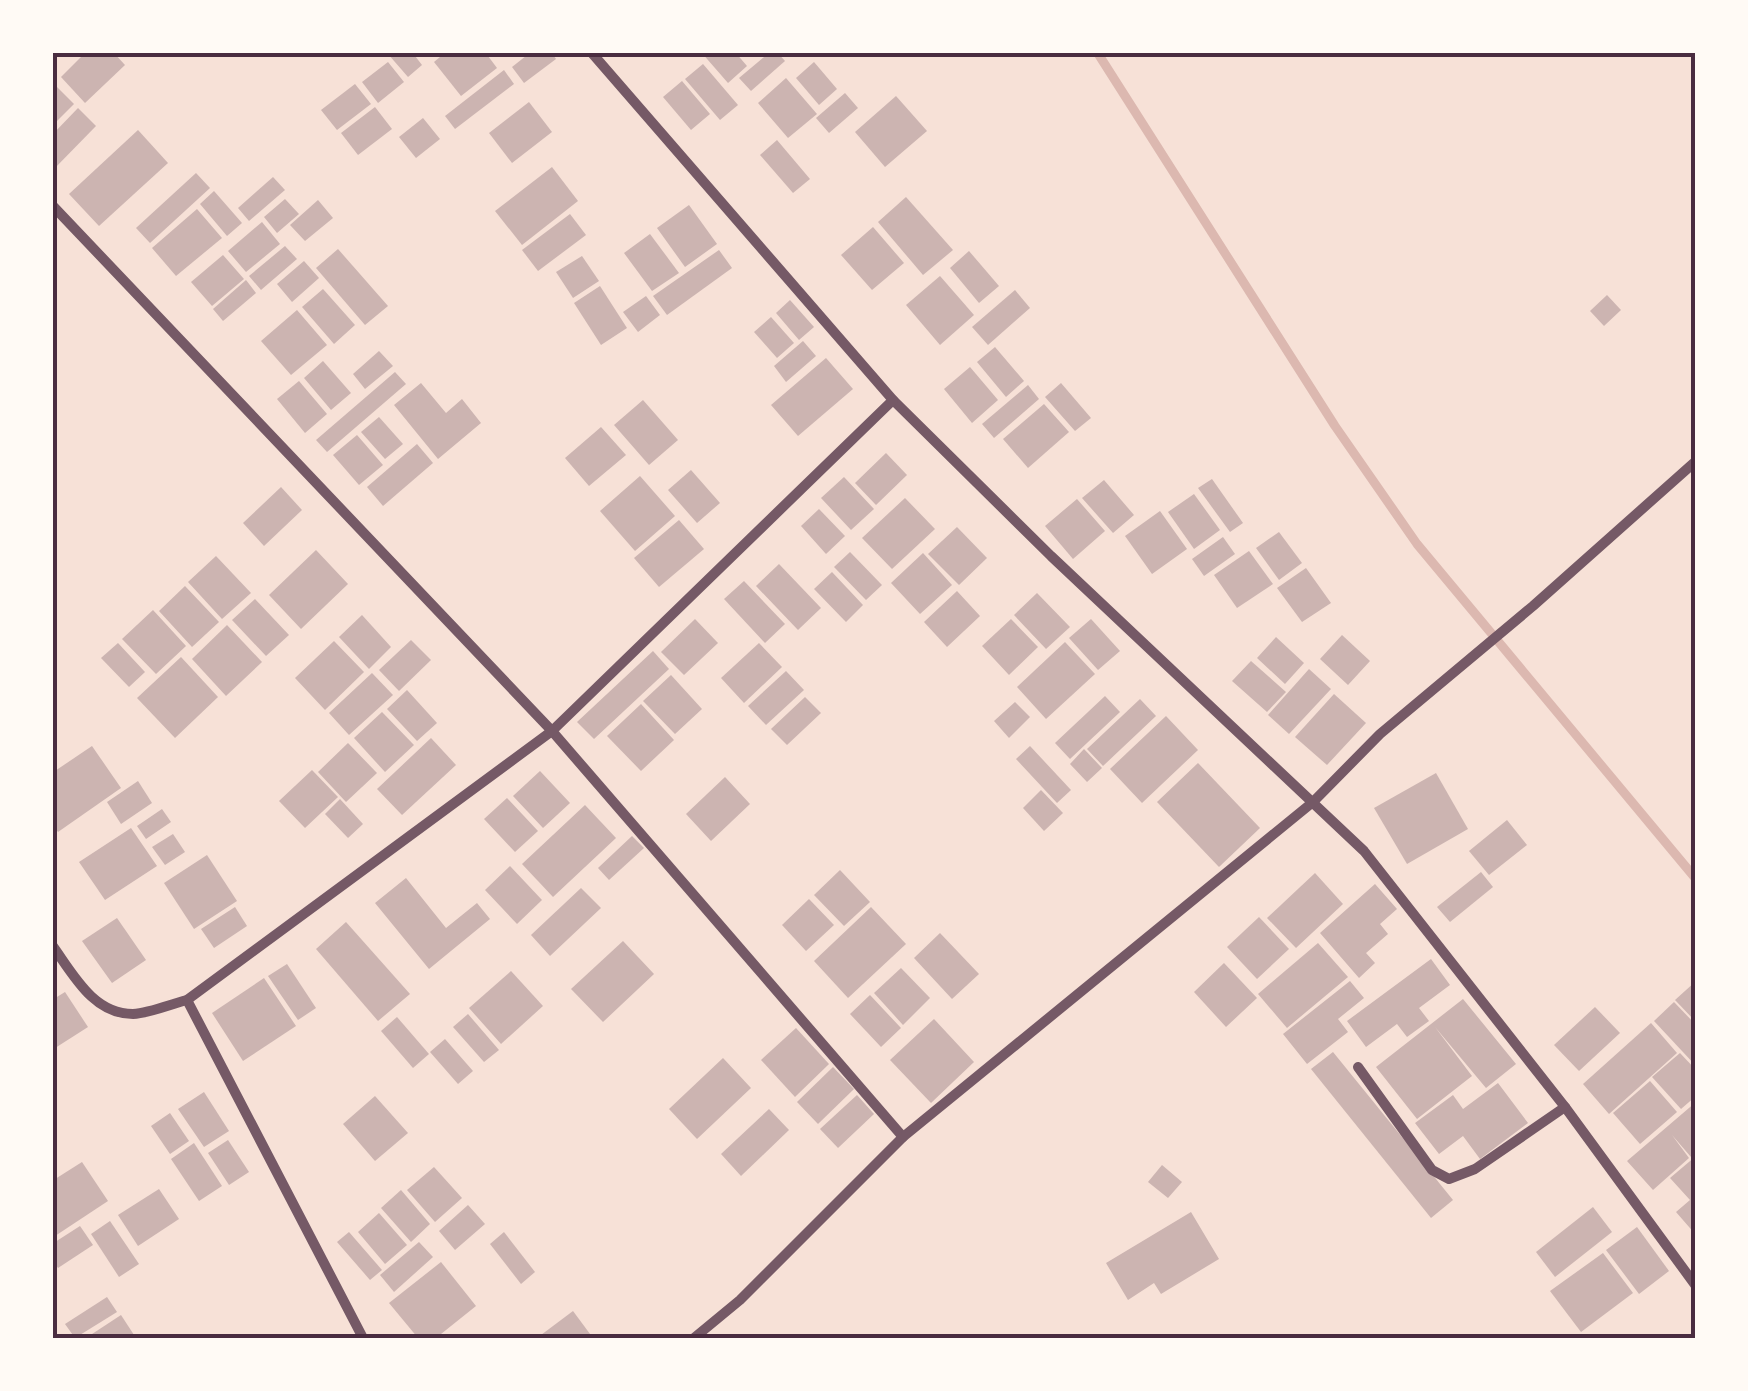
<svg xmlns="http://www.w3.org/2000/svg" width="1748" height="1391" font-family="'IBM Plex Serif',serif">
  <rect width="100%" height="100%" fill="#f7e1d7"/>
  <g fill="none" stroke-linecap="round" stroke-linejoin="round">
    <polyline stroke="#dcb8b0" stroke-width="9" points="1097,52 1335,426 1417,544 1696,879"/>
  </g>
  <g fill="#ccb4b1">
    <polygon points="86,52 113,52 125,65 85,103 61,77"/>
    <polygon points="390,52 412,52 422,65 408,77 388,54"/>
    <polygon points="446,52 485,52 497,68 461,96 434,62"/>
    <polygon points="531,52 551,52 556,59 524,83 512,67"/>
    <polygon points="701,52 735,52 747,66 728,83"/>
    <polygon points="770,52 777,52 785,61 751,91 739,78"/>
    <polygon points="388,62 404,82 378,103 362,82"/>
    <polygon points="814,62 837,89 819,105 796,78"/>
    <polygon points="703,64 738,105 720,120 685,79"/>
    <polygon points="504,70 514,84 455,129 445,116"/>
    <polygon points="786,78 817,114 788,138 758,103"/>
    <polygon points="682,81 710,114 691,130 663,97"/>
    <polygon points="52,82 74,104 52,126"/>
    <polygon points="355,84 371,104 337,130 321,110"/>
    <polygon points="845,93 858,108 829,133 816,118"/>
    <polygon points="896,96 927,131 885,167 855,132"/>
    <polygon points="529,102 552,132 512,163 489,133"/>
    <polygon points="375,107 392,129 358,155 341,133"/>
    <polygon points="78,108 96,126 52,171 52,135"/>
    <polygon points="423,118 440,139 416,158 399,137"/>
    <polygon points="138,130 168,163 99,226 69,194"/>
    <polygon points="777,140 810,179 793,193 760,155"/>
    <polygon points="552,167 578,201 522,245 495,211"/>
    <polygon points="196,173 210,188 150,243 136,228"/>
    <polygon points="273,177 285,190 249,221 238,208"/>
    <polygon points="214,191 242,223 227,236 200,204"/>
    <polygon points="906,197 953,250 923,275 878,222"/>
    <polygon points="285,199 299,214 277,233 264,217"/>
    <polygon points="318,200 333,218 305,241 290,225"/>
    <polygon points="689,205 717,244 685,267 657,228"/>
    <polygon points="197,209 222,238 176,276 152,248"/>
    <polygon points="570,214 586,235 538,271 522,250"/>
    <polygon points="262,222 280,244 246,272 228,251"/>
    <polygon points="873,227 904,263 872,290 841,255"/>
    <polygon points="650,234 679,273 652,291 624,253"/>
    <polygon points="285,246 297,259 261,290 249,276"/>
    <polygon points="338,249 388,306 365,325 316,268"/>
    <polygon points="719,250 732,268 667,315 653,296"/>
    <polygon points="969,251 999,286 979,303 950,268"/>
    <polygon points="223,255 244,279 212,306 191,282"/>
    <polygon points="582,256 599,281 573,298 556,272"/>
    <polygon points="304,261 319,278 292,302 277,284"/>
    <polygon points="940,276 974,315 940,345 906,305"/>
    <polygon points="246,280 256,293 223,321 213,309"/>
    <polygon points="600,286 627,328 601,345 574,303"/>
    <polygon points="323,289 355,325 334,344 302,307"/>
    <polygon points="1015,290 1030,308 988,345 972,327"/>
    <polygon points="1607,295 1621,310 1604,326 1590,311"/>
    <polygon points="646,296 660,315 638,332 623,312"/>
    <polygon points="790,300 814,327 799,340 776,313"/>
    <polygon points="297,310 327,345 291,375 261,341"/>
    <polygon points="771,317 794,343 777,358 754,332"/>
    <polygon points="803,341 816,356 786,382 774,366"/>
    <polygon points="995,347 1024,381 1006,397 977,362"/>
    <polygon points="379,351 393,366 365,389 353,374"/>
    <polygon points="826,358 853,389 798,436 771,405"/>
    <polygon points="323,361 351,393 331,410 304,378"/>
    <polygon points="970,367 998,400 972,423 944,389"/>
    <polygon points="395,372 406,384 327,452 316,440"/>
    <polygon points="299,381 327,414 305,433 277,399"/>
    <polygon points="421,383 446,413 462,399 481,423 438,459 394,405"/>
    <polygon points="1061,383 1091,418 1075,431 1045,397"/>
    <polygon points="1028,385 1039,399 994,438 982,424"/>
    <polygon points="643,400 678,440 649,465 614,425"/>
    <polygon points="1044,404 1069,432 1028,468 1003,439"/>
    <polygon points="379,417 403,444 385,459 361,432"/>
    <polygon points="601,427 626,455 589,486 565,458"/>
    <polygon points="357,435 383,465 359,485 333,455"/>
    <polygon points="417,444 433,463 383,506 367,487"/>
    <polygon points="886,453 907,475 876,505 855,483"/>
    <polygon points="691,470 720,503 697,523 668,490"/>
    <polygon points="640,476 675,516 635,551 600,511"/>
    <polygon points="844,477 874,509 851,530 821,498"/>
    <polygon points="1212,479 1243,523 1230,532 1198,488"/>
    <polygon points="1104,480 1134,515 1113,533 1082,498"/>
    <polygon points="281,487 302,510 264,546 243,523"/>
    <polygon points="1194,494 1220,530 1194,549 1168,512"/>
    <polygon points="905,498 935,529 892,569 862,538"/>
    <polygon points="1077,499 1105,531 1073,559 1045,526"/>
    <polygon points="819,509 845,536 826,554 801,526"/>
    <polygon points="1160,511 1187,549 1152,574 1125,536"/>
    <polygon points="679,520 704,549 659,587 634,558"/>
    <polygon points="957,527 987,558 959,585 928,554"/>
    <polygon points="1279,532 1302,563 1279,580 1256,548"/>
    <polygon points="1223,537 1235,554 1204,576 1192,559"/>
    <polygon points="316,550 348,584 301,629 269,595"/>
    <polygon points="1249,551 1273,584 1237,608 1214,575"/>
    <polygon points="850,552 882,585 866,600 834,567"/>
    <polygon points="923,553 952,585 920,614 891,583"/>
    <polygon points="216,556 251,593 222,619 188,582"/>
    <polygon points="779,564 821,608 798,630 756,586"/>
    <polygon points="1306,568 1331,603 1302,622 1277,588"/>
    <polygon points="832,572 863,605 846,622 814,589"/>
    <polygon points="744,581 785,624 765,643 724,599"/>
    <polygon points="185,586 219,622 192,647 159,611"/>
    <polygon points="957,591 980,616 947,647 924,622"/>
    <polygon points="1037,593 1070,627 1046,649 1014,615"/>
    <polygon points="255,599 289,635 266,656 232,620"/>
    <polygon points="153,610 186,646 156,674 122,639"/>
    <polygon points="362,615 391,647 369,669 339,637"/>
    <polygon points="695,619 718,643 684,675 661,652"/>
    <polygon points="1011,619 1038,647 1009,675 982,646"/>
    <polygon points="1091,619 1120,651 1098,670 1069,638"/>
    <polygon points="227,625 262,662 226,696 192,659"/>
    <polygon points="1342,635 1370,661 1348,685 1320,659"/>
    <polygon points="1276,637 1304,663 1285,684 1257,658"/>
    <polygon points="411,640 431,660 399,691 379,670"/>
    <polygon points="334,641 364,672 325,710 295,678"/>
    <polygon points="1065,642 1095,674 1046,719 1017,687"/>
    <polygon points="118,643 145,672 129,687 101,658"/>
    <polygon points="759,643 782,667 744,703 721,678"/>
    <polygon points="653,651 669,669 594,739 577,722"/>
    <polygon points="181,657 218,697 175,738 137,698"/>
    <polygon points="1251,661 1286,692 1267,712 1232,681"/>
    <polygon points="1309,669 1331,689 1289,734 1268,715"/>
    <polygon points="786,671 804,690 766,725 748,706"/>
    <polygon points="372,673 393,695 349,735 329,713"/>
    <polygon points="671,675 702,709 675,734 643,701"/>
    <polygon points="407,690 437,723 417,741 387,709"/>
    <polygon points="1334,694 1366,723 1327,765 1295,737"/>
    <polygon points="1105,696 1120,712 1070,759 1055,743"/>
    <polygon points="805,697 821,713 787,745 771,729"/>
    <polygon points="1140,699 1156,716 1103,766 1087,749"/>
    <polygon points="1015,702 1030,717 1009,738 994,721"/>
    <polygon points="641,704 674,740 641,771 607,736"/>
    <polygon points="382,712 414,745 385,772 354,738"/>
    <polygon points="1166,716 1198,750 1142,803 1110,769"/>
    <polygon points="431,738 456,765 402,815 377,789"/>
    <polygon points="348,743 377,773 346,802 318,772"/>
    <polygon points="92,746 121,788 58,832 52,824 52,773"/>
    <polygon points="1030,746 1071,790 1057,803 1016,759"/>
    <polygon points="1084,749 1102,768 1087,782 1070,764"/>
    <polygon points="1198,763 1260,828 1219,867 1157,802"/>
    <polygon points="312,770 338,797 305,828 279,801"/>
    <polygon points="540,771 570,803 543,828 513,796"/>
    <polygon points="1436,773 1468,829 1407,864 1374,808"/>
    <polygon points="725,777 750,804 711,841 686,814"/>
    <polygon points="138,781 152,803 121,824 107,802"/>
    <polygon points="1041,790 1063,813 1044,831 1023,808"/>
    <polygon points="507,798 538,831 515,852 484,819"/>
    <polygon points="340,799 363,824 348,838 325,814"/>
    <polygon points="585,805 616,838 553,897 522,864"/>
    <polygon points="162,809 171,822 146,839 137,826"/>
    <polygon points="1507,820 1527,845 1489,875 1469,851"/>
    <polygon points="131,828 157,866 105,900 79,862"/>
    <polygon points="173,834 185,852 165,865 152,847"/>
    <polygon points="632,836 644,848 609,880 598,868"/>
    <polygon points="207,855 237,901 194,929 164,883"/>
    <polygon points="510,866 542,900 517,924 485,890"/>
    <polygon points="840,870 870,902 844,926 814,895"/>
    <polygon points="1481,872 1493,887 1450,922 1437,907"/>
    <polygon points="1315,873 1343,904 1296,948 1267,918"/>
    <polygon points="406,878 446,928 477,903 490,919 429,969 375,903"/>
    <polygon points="1375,884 1397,909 1380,924 1388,934 1366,953 1375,963 1359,978 1320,933"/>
    <polygon points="581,888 601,908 550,956 531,935"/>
    <polygon points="809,899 834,925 806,951 782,925"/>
    <polygon points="235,907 247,926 214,948 201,929"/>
    <polygon points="871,907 906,944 848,998 814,961"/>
    <polygon points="1259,917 1289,949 1257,979 1227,947"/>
    <polygon points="117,918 146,960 112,983 82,941"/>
    <polygon points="346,922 410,994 378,1021 316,949"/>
    <polygon points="940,933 979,974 952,999 914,958"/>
    <polygon points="623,941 654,974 603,1022 571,989"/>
    <polygon points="1318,943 1348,977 1287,1028 1258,994"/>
    <polygon points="1431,959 1450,985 1419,1008 1429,1021 1407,1037 1397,1024 1366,1047 1347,1021"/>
    <polygon points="1224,963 1257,998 1226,1027 1194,992"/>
    <polygon points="287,964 316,1008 298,1020 268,976"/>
    <polygon points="901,968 930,998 903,1025 874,993"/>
    <polygon points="511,971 543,1006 501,1044 469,1008"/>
    <polygon points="264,978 296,1026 243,1061 212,1013"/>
    <polygon points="1350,981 1364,998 1338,1019 1348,1032 1307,1064 1283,1034"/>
    <polygon points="1696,981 1696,1022 1675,1000"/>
    <polygon points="65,992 88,1027 52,1050 52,1000"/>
    <polygon points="870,995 901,1028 881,1047 850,1014"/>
    <polygon points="1463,999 1516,1064 1486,1088 1435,1027 1472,1076 1417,1119 1376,1067"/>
    <polygon points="1674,1002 1696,1025 1696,1066 1654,1021"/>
    <polygon points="1595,1007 1620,1033 1579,1071 1554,1045"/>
    <polygon points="468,1014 499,1050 484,1062 453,1027"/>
    <polygon points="397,1017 429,1054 413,1068 381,1031"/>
    <polygon points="934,1019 974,1062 931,1103 890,1060"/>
    <polygon points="1651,1023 1677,1053 1609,1114 1583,1084"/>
    <polygon points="796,1028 829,1064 795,1097 761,1060"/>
    <polygon points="445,1039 473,1071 458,1084 430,1052"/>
    <polygon points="1333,1052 1453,1200 1431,1218 1311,1069"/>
    <polygon points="1680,1053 1696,1070 1696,1096 1681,1109 1652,1077"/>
    <polygon points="723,1058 751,1088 697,1139 669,1109"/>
    <polygon points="833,1067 854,1089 818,1124 797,1102"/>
    <polygon points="1650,1081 1677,1112 1640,1144 1613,1113"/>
    <polygon points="1498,1083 1528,1123 1480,1159 1463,1136 1439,1154 1415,1123 1453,1095 1463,1109"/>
    <polygon points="204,1092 229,1131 204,1147 178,1109"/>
    <polygon points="857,1095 874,1114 838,1148 820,1129"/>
    <polygon points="375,1096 408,1133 375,1161 343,1124"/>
    <polygon points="1696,1102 1696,1153 1691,1157 1672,1135 1689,1158 1653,1190 1627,1161"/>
    <polygon points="769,1109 789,1130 741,1176 721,1154"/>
    <polygon points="170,1113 189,1141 170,1154 151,1126"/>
    <polygon points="228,1140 249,1172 229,1185 208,1153"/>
    <polygon points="194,1143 222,1186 199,1201 171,1159"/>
    <polygon points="1696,1156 1696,1235 1676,1212 1690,1200 1670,1178"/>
    <polygon points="82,1162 108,1201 52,1238 52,1181"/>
    <polygon points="1162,1165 1182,1182 1168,1198 1148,1182"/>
    <polygon points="434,1167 462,1198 435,1222 407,1190"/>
    <polygon points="159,1189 179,1219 138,1246 118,1215"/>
    <polygon points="401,1190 430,1224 411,1242 381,1208"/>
    <polygon points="468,1205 485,1224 455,1250 439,1231"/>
    <polygon points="1593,1207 1612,1232 1555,1277 1536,1252"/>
    <polygon points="1191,1212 1219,1259 1161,1294 1154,1283 1128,1300 1106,1263"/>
    <polygon points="379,1213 407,1245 385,1264 358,1232"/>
    <polygon points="110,1221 139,1264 119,1277 91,1234"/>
    <polygon points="80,1226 93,1245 58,1268 52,1259 52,1244"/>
    <polygon points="1637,1227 1669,1271 1639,1294 1606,1250"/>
    <polygon points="349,1232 382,1270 370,1280 337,1242"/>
    <polygon points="504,1232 535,1272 521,1284 490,1244"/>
    <polygon points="419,1242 433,1257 394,1292 380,1275"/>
    <polygon points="1603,1253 1633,1293 1581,1332 1550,1291"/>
    <polygon points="441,1262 476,1306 436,1338 418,1338 389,1303"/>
    <polygon points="107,1297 117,1312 75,1338 65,1324"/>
    <polygon points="573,1311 593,1338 544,1338 541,1335"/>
    <polygon points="121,1315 136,1338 86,1338"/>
  </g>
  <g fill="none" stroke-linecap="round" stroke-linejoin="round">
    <g stroke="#755966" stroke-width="10">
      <polyline points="591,52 893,400 1051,556 1364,851 1565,1107 1696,1286"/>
      <polyline points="52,205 552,731 903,1137"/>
      <path d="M52 945C73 974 93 1014 133 1014 150 1013 171 1004 187 1000L552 731 893 400"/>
      <polyline points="187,1000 363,1338"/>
      <polyline points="1358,1067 1432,1170 1449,1179 1475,1169 1565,1107"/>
      <polyline points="694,1338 740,1300 903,1137 1313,802 1380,734 1533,606 1696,461"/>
    </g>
  </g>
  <rect width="1748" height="1391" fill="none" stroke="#fffaf5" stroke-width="110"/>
  <rect x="55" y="55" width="1638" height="1281" fill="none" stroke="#4a2c40" stroke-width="4"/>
</svg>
